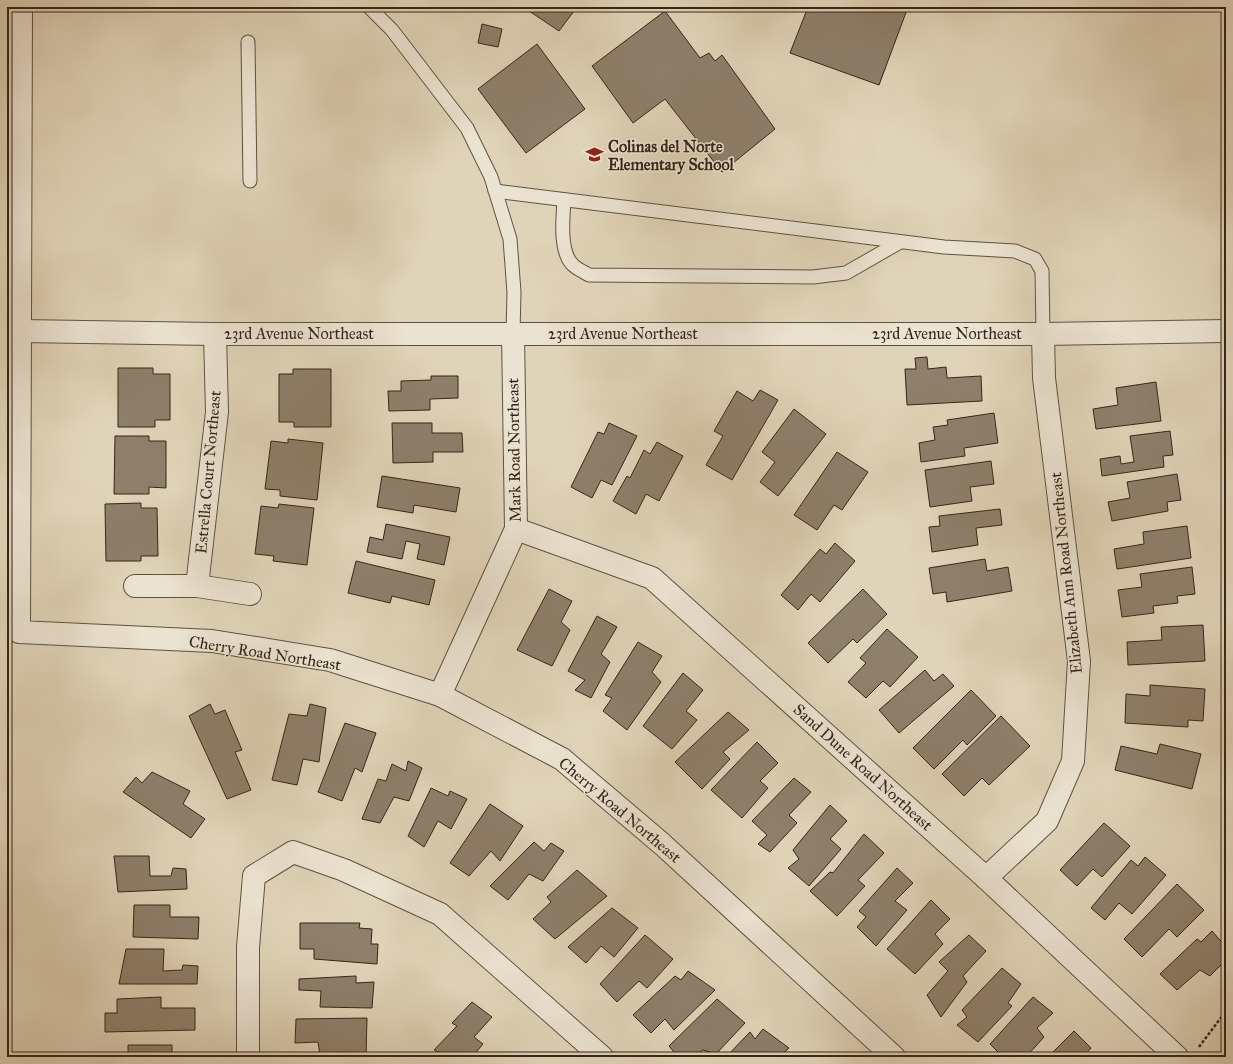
<svg xmlns="http://www.w3.org/2000/svg" width="1233" height="1064" font-family="'IM FELL Great Primer',serif">
  <rect width="100%" height="100%" fill="#e0d4b8"/>
  <filter id="stains"><feTurbulence type="fractalNoise" baseFrequency=".005" numOctaves="4"/><feColorMatrix values="0 0 0 0 .2 0 0 0 0 .09 0 0 0 0 .02 0 0 0 .5 -.17"/></filter>
  <radialGradient id="worn" r=".72"><stop offset=".6" stop-color="#630" stop-opacity="0"/><stop offset="1" stop-color="#630" stop-opacity=".3"/></radialGradient>
  <g fill="#8e806b" stroke="#352618">
    <polygon points="523,7 577,7 559,31"/>
    <polygon points="808,7 908,7 879,85 790,53"/>
    <polygon points="665,11 700,58 709,53 715,61 722,55 775,129 722,172 665,99 633,123 592,66"/>
    <polygon points="482,24 502,29 498,47 478,43"/>
    <polygon points="537,44 585,109 526,153 478,89"/>
    <polygon points="927,357 928,369 946,367 947,378 981,376 982,401 907,405 905,369 916,369 915,358"/>
    <polygon points="118,368 153,368 153,374 170,374 170,420 155,420 155,427 118,427"/>
    <polygon points="293,369 331,369 331,427 294,427 294,422 279,422 279,374 293,374"/>
    <polygon points="431,376 458,376 458,398 430,399 430,410 389,411 388,391 401,391 401,381 431,380"/>
    <polygon points="1156,382 1161,421 1096,429 1093,409 1118,405 1116,388"/>
    <polygon points="760,390 778,400 732,480 706,465 723,436 714,431 737,391 753,401"/>
    <polygon points="794,409 826,434 778,496 760,482 775,462 762,452"/>
    <polygon points="994,413 998,443 964,448 965,456 921,462 919,443 935,440 933,427 948,425 947,420"/>
    <polygon points="392,423 432,423 432,433 462,433 463,452 433,452 433,462 393,463"/>
    <polygon points="609,423 637,436 612,485 601,480 592,498 571,487 598,432 604,434"/>
    <polygon points="1170,431 1173,455 1163,456 1164,467 1102,476 1100,459 1120,456 1121,464 1134,462 1130,436"/>
    <polygon points="115,436 149,436 149,441 166,441 166,488 149,487 149,494 114,494"/>
    <polygon points="288,439 323,443 317,500 280,496 280,490 265,489 271,441 288,443"/>
    <polygon points="657,442 683,456 659,501 646,494 636,514 613,501 627,476 630,478 644,450 650,454"/>
    <polygon points="837,452 868,472 842,510 834,505 817,530 794,515"/>
    <polygon points="991,461 994,484 970,487 972,501 930,507 925,470"/>
    <polygon points="1177,474 1181,500 1167,502 1168,511 1112,521 1108,502 1130,498 1127,482"/>
    <polygon points="382,476 460,488 456,512 414,505 413,513 377,507"/>
    <polygon points="141,503 141,508 157,508 158,556 141,556 141,561 106,561 105,504"/>
    <polygon points="279,504 314,508 307,565 273,561 274,556 255,554 261,506 278,508"/>
    <polygon points="1000,509 1002,525 976,528 978,545 932,552 929,527 940,526 939,516"/>
    <polygon points="386,524 450,537 444,565 417,559 420,544 406,541 402,559 367,552 370,537 383,540"/>
    <polygon points="1187,526 1191,558 1117,569 1114,549 1144,544 1143,532"/>
    <polygon points="835,543 855,561 820,602 811,594 798,610 781,595 820,549 826,554"/>
    <polygon points="985,559 987,571 1008,567 1012,591 947,602 946,592 933,594 929,568"/>
    <polygon points="356,561 435,580 429,605 392,596 390,603 348,593"/>
    <polygon points="1192,567 1195,594 1177,596 1178,603 1153,606 1154,613 1122,617 1118,590 1142,587 1140,574"/>
    <polygon points="549,589 572,601 561,622 570,630 552,666 517,650"/>
    <polygon points="863,589 887,614 857,643 853,639 828,663 808,643"/>
    <polygon points="597,616 617,627 601,654 610,662 591,698 575,690 585,680 568,671"/>
    <polygon points="1203,625 1205,661 1128,665 1127,642 1162,640 1161,627"/>
    <polygon points="887,629 918,657 890,687 883,681 866,698 848,682 866,663 860,658"/>
    <polygon points="638,642 662,656 652,672 661,682 627,730 603,711 612,698 605,695"/>
    <polygon points="925,670 934,681 943,674 954,686 899,733 879,710"/>
    <polygon points="683,673 703,690 686,711 697,720 672,749 643,726"/>
    <polygon points="1150,685 1205,689 1203,721 1188,720 1188,727 1125,723 1126,694 1150,696"/>
    <polygon points="971,690 996,716 967,745 963,740 934,769 913,748"/>
    <polygon points="210,704 215,714 225,710 242,750 235,752 251,790 227,799 189,716"/>
    <polygon points="310,704 326,708 319,762 303,759 297,785 272,780 289,714 307,716"/>
    <polygon points="728,712 749,730 723,752 730,759 702,789 675,762"/>
    <polygon points="1001,716 1030,746 989,785 982,778 964,796 942,774"/>
    <polygon points="345,723 376,733 362,772 355,768 342,801 318,792"/>
    <polygon points="757,742 778,763 760,781 768,788 742,818 711,790"/>
    <polygon points="1160,744 1201,754 1192,789 1115,770 1121,746 1157,754"/>
    <polygon points="408,761 422,768 409,801 394,797 380,823 362,819 378,779 386,781 392,764 406,771"/>
    <polygon points="152,772 190,791 183,804 205,819 191,838 123,792 136,777 142,783"/>
    <polygon points="794,778 811,792 789,815 797,823 770,852 758,844 767,835 752,821"/>
    <polygon points="431,788 448,796 450,791 467,799 451,829 438,821 424,847 408,836"/>
    <polygon points="490,804 523,826 500,861 491,851 469,876 450,863"/>
    <polygon points="830,805 847,821 830,839 841,849 809,886 788,868 799,859 793,850"/>
    <polygon points="1104,823 1130,846 1102,877 1093,869 1077,886 1060,870"/>
    <polygon points="864,834 884,853 858,880 865,886 837,916 810,891 830,872 833,873"/>
    <polygon points="534,842 544,851 551,843 564,851 543,881 529,874 508,900 490,886"/>
    <polygon points="114,856 149,856 150,876 171,876 173,868 186,869 187,889 118,892"/>
    <polygon points="1145,857 1166,875 1132,914 1119,903 1105,920 1091,908 1131,860 1138,866"/>
    <polygon points="897,868 913,883 895,901 907,910 876,946 857,927 866,917 859,911"/>
    <polygon points="577,870 607,896 555,939 533,919 551,902 547,897"/>
    <polygon points="1177,884 1204,910 1177,937 1169,929 1142,957 1124,939"/>
    <polygon points="931,900 950,919 935,934 943,944 915,974 887,949"/>
    <polygon points="134,905 170,905 170,917 199,917 198,939 133,937"/>
    <polygon points="612,908 638,928 614,957 601,946 586,963 568,947"/>
    <polygon points="300,923 360,923 359,928 372,929 371,944 378,944 377,964 314,959 314,949 300,949"/>
    <polygon points="1212,931 1226,947 1226,960 1210,976 1200,970 1177,990 1160,974 1197,939 1201,942"/>
    <polygon points="645,935 673,959 647,988 639,981 617,1002 600,984"/>
    <polygon points="969,935 986,951 963,976 967,982 941,1017 927,995 948,971 939,962"/>
    <polygon points="126,949 164,949 163,971 182,970 183,965 198,966 197,984 119,984"/>
    <polygon points="1002,968 1021,984 1008,1003 1012,1006 978,1042 957,1025 967,1017 962,1010"/>
    <polygon points="688,971 715,990 674,1030 665,1019 651,1033 633,1015 675,976 681,980"/>
    <polygon points="356,976 356,983 374,982 372,1008 320,1007 321,991 299,990 299,979"/>
    <polygon points="161,997 161,1008 195,1008 195,1030 105,1032 105,1013 117,1013 117,999"/>
    <polygon points="1033,997 1053,1013 1037,1028 1044,1037 1026,1057 1003,1057 990,1044"/>
    <polygon points="717,999 745,1023 716,1054 703,1050 694,1057 678,1057 669,1046"/>
    <polygon points="472,1002 492,1017 474,1037 483,1044 472,1057 437,1057 440,1053 434,1050 457,1026 452,1023"/>
    <polygon points="367,1018 366,1057 320,1055 318,1042 295,1043 296,1019"/>
    <polygon points="763,1029 789,1048 779,1057 726,1057 750,1032 755,1039"/>
    <polygon points="1074,1031 1091,1048 1083,1057 1048,1057"/>
    <polygon points="128,1045 172,1045 172,1056 193,1056 193,1057 128,1057"/>
  </g>
  <g fill="none" stroke-linecap="round" stroke-linejoin="round">
    <defs>
      <g id="service">
        <polyline points="369,7 392,30 467,128 491,177 510,239 514,292 513,333"/>
        <polyline points="248,42 250,181"/>
        <polyline points="495,191 944,247 1015,251 1035,259 1042,271 1043,334"/>
        <path d="M564 200C563 218 559 252 573 265 577 269 584 272 589 275L813 277 846 273 900 242"/>
      </g>
      <g id="minor">
        <polyline points="20,331 215,334 1043,334 1226,331"/>
        <polyline points="516,529 652,578 986,878 1177,1057"/>
        <polyline points="135,586 197,586 250,594"/>
        <polyline points="197,586 217,412 215,334"/>
        <polyline points="440,695 516,529 513,333"/>
        <polyline points="986,878 1047,821 1073,761 1079,661 1044,378 1043,334"/>
        <polyline points="248,1057 248,947 254,876 293,852 344,870 440,914 602,1057"/>
      </g>
      <polyline id="tertiary" points="21,7 19,632 212,641 330,660 440,695 562,759 662,844 894,1057"/>
    </defs>
    <use href="#service" stroke="#605240" stroke-width="15"/>
    <use href="#minor" stroke="#605240" stroke-width="24"/>
    <use href="#tertiary" stroke="#605240" stroke-width="24"/>
    <polyline stroke="#352618" stroke-width="2.5" stroke-dasharray="3 2" stroke-linecap="butt" points="1199,1047 1226,1011"/>
    <use href="#service" stroke="#ebe3d1" stroke-width="13"/>
    <use href="#minor" stroke="#ebe3d1" stroke-width="22"/>
    <use href="#tertiary" stroke="#ebe3d1" stroke-width="22"/>
  </g>
  <defs>
    <symbol id="school-bare" viewBox="-9 -9 18 18"><path d="M0-5L7-2L0 1L-7-2ZM-4 1L0 2.5L4 1V4Q0 6-4 4Z" fill="#8f2418" stroke="#ebe3d1" stroke-width="2.5" paint-order="stroke"/></symbol>
  </defs>
  <g fill-rule="evenodd">
    <use href="#school-bare" x="582" y="142" width="25" height="25"/>
  </g>
  <g text-anchor="middle" dominant-baseline="central" stroke-width="3" stroke-linejoin="round" paint-order="stroke">
    <g font-size="16" font-weight="bold" fill="#352618" stroke="#ebe3d1" text-anchor="start">
      <text x="608" y="146">Colinas del Norte<tspan x="608" dy="18">Elementary School</tspan></text>
    </g>
    <g font-size="16" fill="#352618" stroke="#ebe3d1">
      <text x="299" y="333">23rd Avenue Northeast</text>
      <text x="623" y="333">23rd Avenue Northeast</text>
      <text x="947" y="333">23rd Avenue Northeast</text>
      <text transform="translate(514 450) rotate(-91)">Mark Road Northeast</text>
      <text transform="translate(208 472) rotate(-85)">Estrella Court Northeast</text>
      <text transform="translate(1066 573) rotate(-96)">Elizabeth Ann Road Northeast</text>
      <text transform="translate(265 653) rotate(9)">Cherry Road Northeast</text>
      <text transform="translate(863 767) rotate(42)">Sand Dune Road Northeast</text>
      <text transform="translate(620 810) rotate(40)">Cherry Road Northeast</text>
    </g>
  </g>
  <rect width="1233" height="1064" fill="none" stroke="#e0d4b8" stroke-width="24"/>
  <rect x="8" y="8" width="1217" height="1048" fill="none" stroke="#352618" stroke-width="2"/>
  <rect x="12" y="12" width="1209" height="1040" fill="none" stroke="#352618"/>
  <rect width="100%" height="100%" filter="url(#stains)"/>
  <rect width="100%" height="100%" fill="url(#worn)"/>
</svg>
